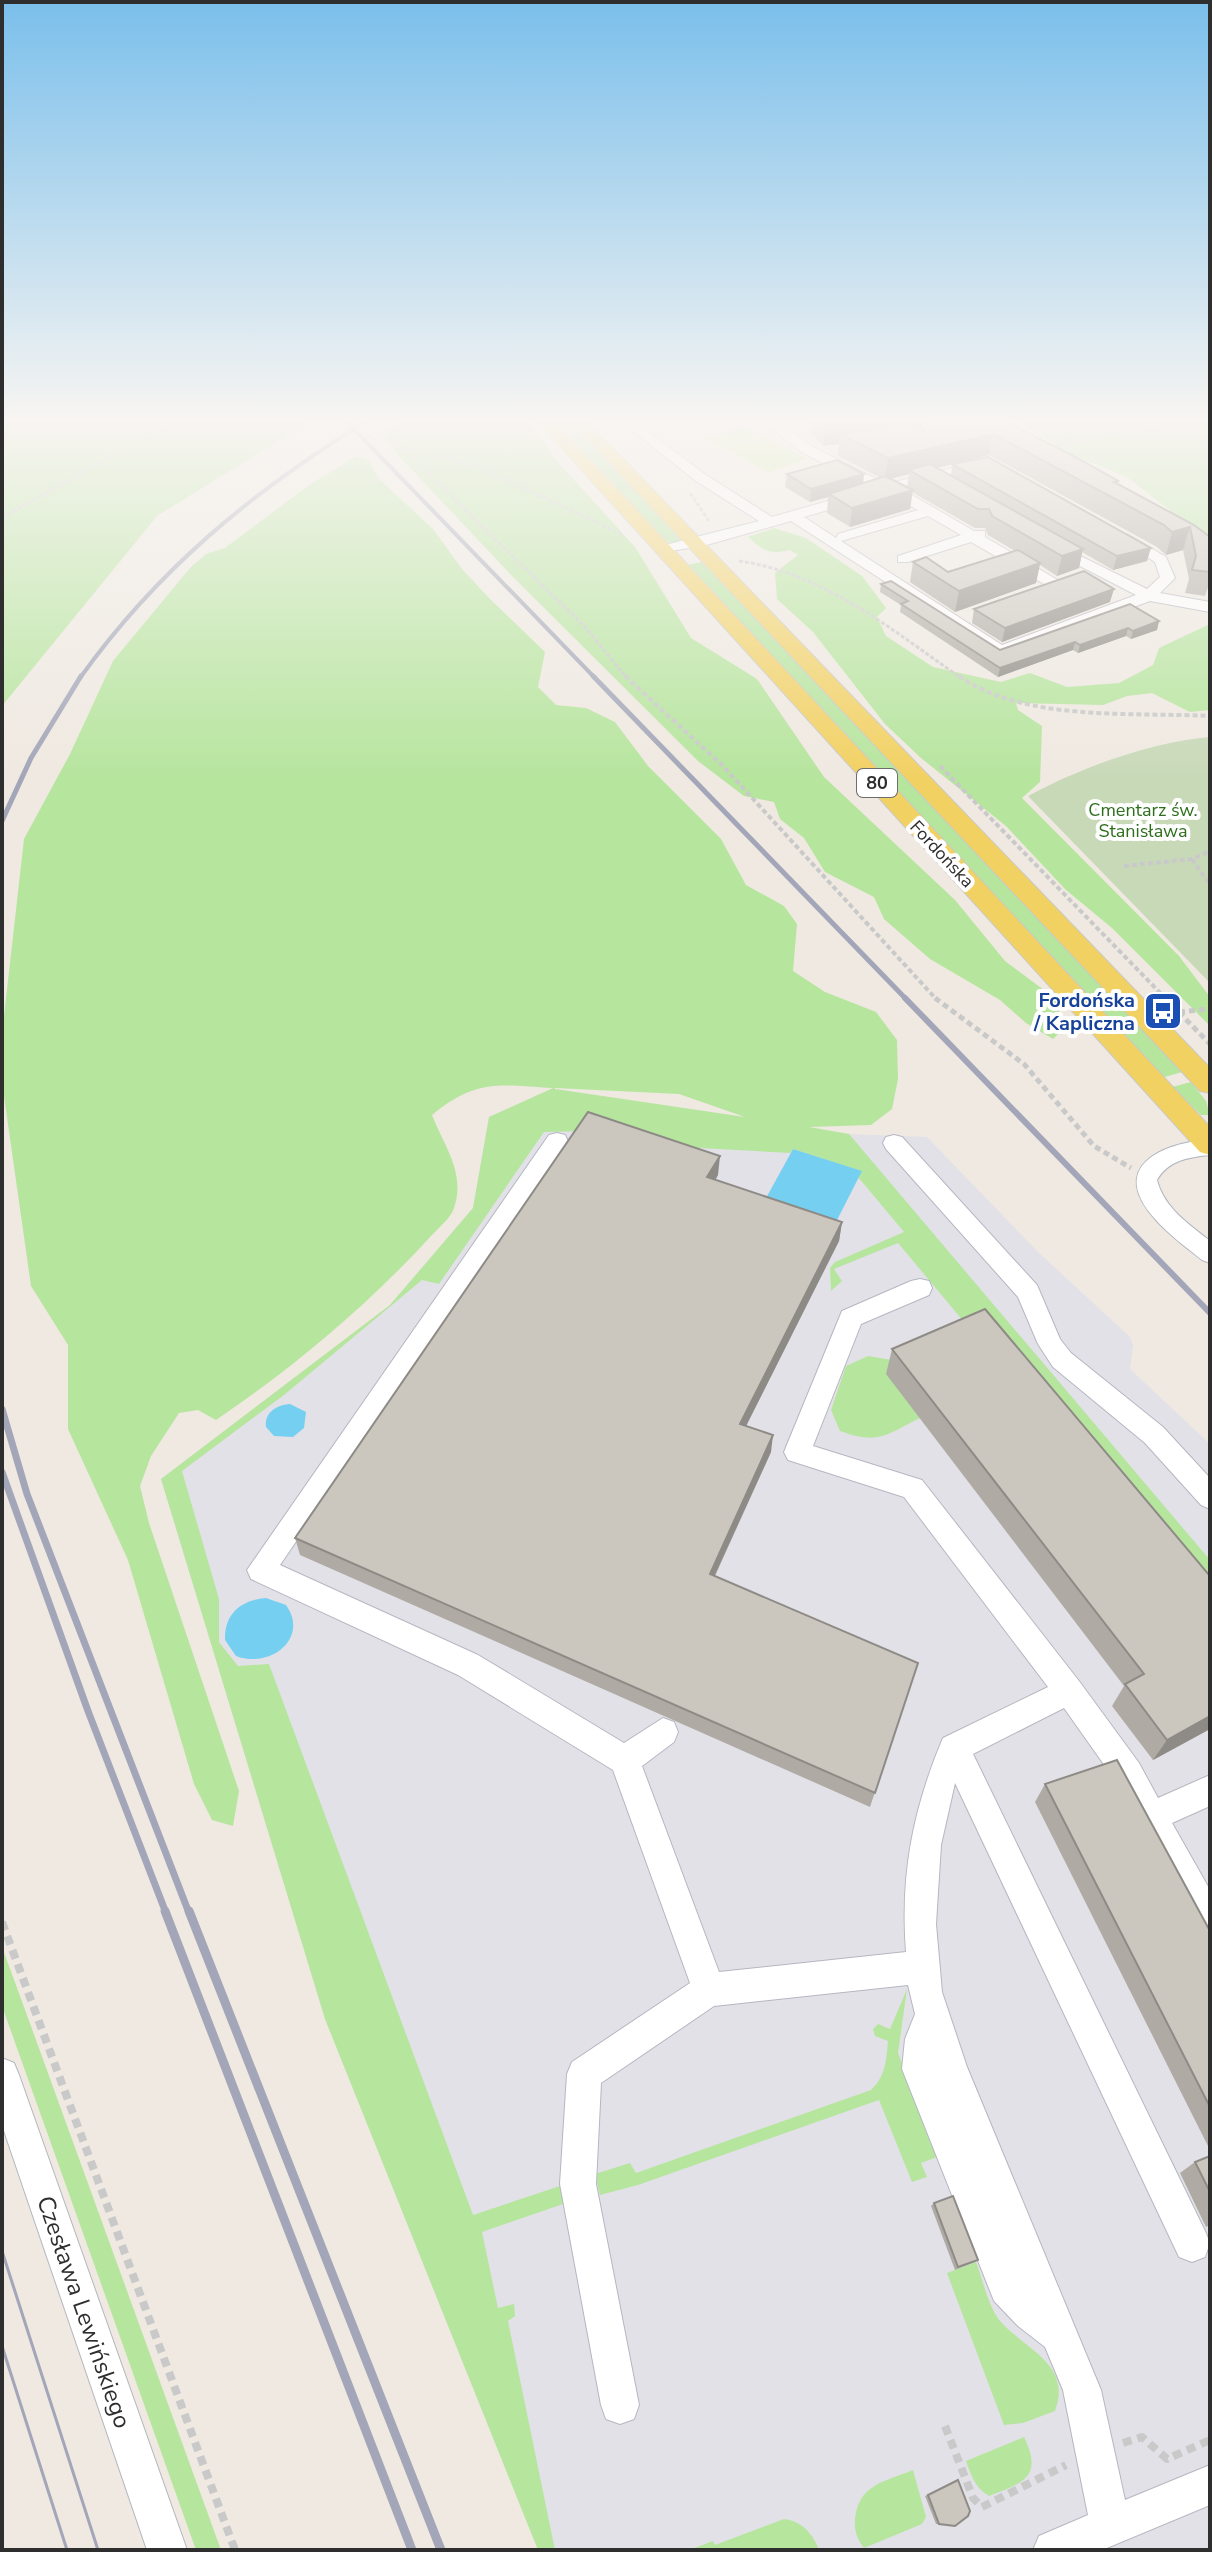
<svg xmlns="http://www.w3.org/2000/svg" width="1212" height="2552" font-family="'Nunito Sans',sans-serif">
  <rect width="100%" height="100%" fill="#efe9e1"/>
  <polygon fill="#e3e1e8" points="553,1089 849,1134 927,1137 1037,1251 1130,1337 1133,1345 1130,1369 1210,1444 1210,2550 538,2550 325,2019 161,1479 390,1305 473,1208 489,1117"/>
  <g fill="#b6e59e" fill-rule="evenodd">
    <polygon points="2,421 304,421 304,425 157,516 2,706"/>
    <polygon points="401,421 529,421 555,459 635,547 691,638 757,679 824,777 955,900 1005,961 1056,999 1063,1029 1053,1039 1026,1023 1000,1000 930,959 884,919 874,897 825,872 804,838 780,819 774,802 744,796 698,761 513,577 398,455 383,435"/>
    <polygon points="554,421 569,421 683,540 682,543 673,544 663,539"/>
    <polygon points="1020,421 1210,421 1210,541 1127,477 1061,450"/>
    <path d="M356 456 368 460 380 480 433 529 462 569 489 598 545 652 538 687 556 705 586 708 615 722 648 766 721 839 746 885 784 906 797 924 793 971 825 992 876 1012 897 1040 898 1079 892 1109 871 1125 809 1127 849 1134 1210 1560V1616L898 1243 834 1269 842 1281 831 1291 830 1268 835 1262 904 1232 858 1177 861 1171 793 1149 790 1153 626 1144 588 1131 544 1132 439 1284 422 1280 284 1395 182 1471 219 1599V1642L238 1666 269 1664 473 2215 560 2186 566 2203 482 2232 498 2308 514 2304 515 2316 508 2321 555 2550H538L325 2019 161 1479 390 1305 473 1208 489 1117 553 1088C499 1085 477 1078 432 1115 444 1146 466 1173 454 1208 451 1218 438 1228 431 1236 368 1305 293 1368 216 1420L198 1410 179 1413 151 1456 140 1486 149 1523 239 1791 233 1826 212 1820 194 1784 128 1560 68 1429V1345L31 1286 2 1082V1034L24 839 70 754 113 661 190 568 206 554 225 548 305 488ZM555 1088 679 1094 745 1117 555 1089Z"/>
    <path d="M774 528 806 538 862 576 886 608 877 617 886 636 933 667 1001 682 1030 673 1067 687 1119 683 1153 665 1159 648 1210 624V710L1190 712 1152 693 1127 696 1103 705 1016 703 1018 710 1042 726 1040 782 1022 798 1179 956 1210 997V1026L1112 928 1066 890 1006 826 921 758 885 724 813 632 777 599 775 573 798 555 790 550C769 555 764 551 748 537Z"/>
    <polygon points="702,562 1182,1072 1161,1078 687,565"/>
    <polygon points="1191,1082 1206,1101 1210,1115 1201,1115 1172,1087"/>
    <path d="M868 1356 892 1360 920 1418C886 1435 878 1445 840 1431L831 1410 846 1366Z"/>
    <polygon points="2,1947 24,2007 221,2550 196,2550 2,2006"/>
    <path d="M907 1989 898 2053 937 2157 921 2163 927 2177 912 2182 879 2100 638 2185 600 2195 595 2174 630 2163 636 2173 871 2090C886 2076 886 2060 888 2041L875 2036 873 2029 878 2024 890 2029Z"/>
    <path d="M976 2262C983 2280 988 2306 1000 2321 1023 2348 1073 2364 1055 2411L1023 2423 1004 2425 947 2273Z"/>
    <path d="M1024 2437C1044 2478 1022 2483 989 2496 975 2488 971 2475 966 2461Z"/>
    <path d="M913 2470 926 2517 922 2524 864 2548C857 2539 854 2531 855 2519 859 2484 884 2482 913 2470Z"/>
    <path d="M784 2519C802 2521 813 2534 819 2550H689L713 2541 715 2545Z"/>
  </g>
  <path fill="#c8d9b8" d="M1210 737V983L1028 796C1080 768 1150 742 1210 737Z"/>
  <polygon fill="#c9ec9a" points="744,426 807,459 769,472 706,439"/>
  <g fill="#75cff0">
    <polygon points="793,1149 862,1171 835,1224 765,1200"/>
    <path d="M290 1404 306 1412 304 1428 293 1437 274 1436 266 1427C264 1413 276 1405 290 1404Z"/>
    <path d="M266 1598 286 1605C310 1639 269 1669 236 1656L225 1640C224 1614 241 1600 266 1598Z"/>
  </g>
  <g fill="none" stroke-linecap="round" stroke-linejoin="round">
    <defs>
      <g id="minor">
        <path d="M620 421H634L706 475 772 517 873 488 803 453 769 427 740 425 734 421H778L813 447 886 484 986 460V466L900 488 974 531H985V537L1061 582V588H1051L971 542 908 562H898V556L961 535 928 516 841 541 1002 645 1136 595 1049 550 1047 547 1054 543 1147 589 1160 577 1155 562 1115 537 1117 534H1127L1166 557 1175 578 1160 593 1210 602V612L1150 601 1000 656 791 521 703 546 657 553V547L759 521 696 481ZM886 493 918 510 838 534 836 538 804 517Z"/>
        <polygon points="690,421 705,421 699,425"/>
        <path d="M557 1133 565 1135 568 1141 565 1147 280 1565 478 1655 624 1743 663 1718 674 1722 678 1732 674 1742 642 1766 719 1972 906 1952C900 1874 913 1809 943 1738L1048 1687 904 1497 788 1460 784 1452 842 1311 911 1281 920 1279 929 1281 932 1288 929 1295 861 1324 813 1446 922 1480 1079 1681 1139 1763 1158 1798 1210 1775V1806L1172 1823 1210 1890V1938L1199 1933 1117 1783 1064 1708 973 1754 1205 2231 1210 2243 1205 2257 1192 2262 1179 2257 955 1783 941 1845 936 1924 942 1992 967 2067 1101 2390 1125 2500 1210 2465V2505L1102 2550H1033L1039 2536 1088 2515 1063 2390 1045 2347 1018 2326 994 2301 902 2069 905 2039 915 2014 908 1985 714 2006 601 2083 596 2184 639 2405 634 2419 620 2424 606 2419 601 2405 560 2184 567 2074 572 2062 690 1983 613 1770 458 1675 251 1579 247 1570 549 1135Z"/>
        <polygon points="894,1135 902,1137 1037,1285 1060,1339 1071,1353 1163,1427 1210,1478 1210,1509 1201,1505 1145,1443 1053,1367 1038,1344 1018,1297 886,1149 883,1143 886,1137"/>
        <path d="M1210 1139V1155C1190 1157 1168 1160 1157 1180 1164 1208 1189 1224 1210 1241V1263L1202 1260C1186 1247 1169 1235 1155 1219 1108 1166 1161 1144 1210 1139Z"/>
        <polygon points="2,2058 14,2063 19,2075 187,2550 147,2550 2,2125"/>
      </g>
      <g id="major">
        <polygon points="537,421 554,421 1210,1127 1210,1155 1200,1152"/>
        <polygon points="570,421 587,421 1210,1068 1210,1093 1200,1091"/>
      </g>
    </defs>
    <use href="#minor" stroke="#b4b7c1" stroke-width="2"/>
    <use href="#major" stroke="#c9c9c9" stroke-width="2"/>
    <g stroke="#c9c9c9" stroke-width="3" stroke-dasharray="4 2" stroke-linecap="butt">
      <polyline points="154,421 169,423"/>
      <polyline points="396,426 391,435 395,441 585,627 627,678"/>
      <polyline points="367,437 482,468 623,535"/>
      <polyline points="1063,445 1076,421"/>
      <polyline points="1050,448 1174,421"/>
      <polyline points="690,493 709,521"/>
      <polyline points="2,518 173,421"/>
      <path d="M739 561C824 573 892 630 961 678"/>
    </g>
    <g stroke="#c9c9c9" stroke-width="4" stroke-dasharray="5 3" stroke-linecap="butt">
      <polyline points="625,676 722,765 937,1000"/>
      <path d="M959 676C1024 722 1132 712 1210 716"/>
      <polyline points="940,766 1167,1000"/>
      <polyline points="1192,859 1210,885"/>
      <polyline points="1124,866 1192,859 1210,851"/>
    </g>
    <g stroke="#c9c9c9" stroke-width="5" stroke-dasharray="6 4" stroke-linecap="butt">
      <polyline points="935,998 1024,1064 1094,1146 1131,1168"/>
      <polyline points="1165,998 1210,1044"/>
      <polyline points="1179,1012 1210,1009"/>
    </g>
    <g stroke="#c9c9c9" stroke-width="8" stroke-dasharray="9 6" stroke-linecap="butt">
      <polyline points="2,1922 235,2550"/>
      <polyline points="945,2426 973,2498 982,2507 1066,2465"/>
      <polyline points="1123,2443 1142,2437 1167,2459 1210,2440"/>
    </g>
    <use href="#minor" fill="#fff" fill-rule="evenodd"/>
    <use href="#major" fill="#f2d163" fill-rule="evenodd"/>
    <g stroke="#a3a6b8" stroke-width="3">
      <polyline points="2,2251 98,2550"/>
      <polyline points="2,2346 67,2550"/>
    </g>
    <g stroke="#a3a6b8" stroke-width="4">
      <polyline points="346,421 595,678"/>
      <path d="M80 678C157 570 254 490 367 421"/>
    </g>
    <g stroke="#a3a6b8" stroke-width="5">
      <polyline points="593,676 907,1000"/>
      <polyline points="2,821 31,758 81,676"/>
    </g>
    <polyline stroke="#a3a6b8" stroke-width="6" points="905,998 1210,1313"/>
    <g stroke="#a3a6b8" stroke-width="7">
      <polyline points="2,1409 27,1494 189,1913"/>
      <polyline points="2,1472 88,1711 166,1913"/>
    </g>
    <g stroke="#a3a6b8" stroke-width="9">
      <polyline points="165,1911 412,2550"/>
      <polyline points="189,1911 441,2550"/>
    </g>
  </g>
  <g fill="#afaba4" fill-rule="evenodd">
    <path d="M812 421H889L888 427 896 426 891 421H923L922 423 1005 421 1210 537V581L1205 596 1185 593 1189 579 1183 550 1166 555 1157 547 989 455 937 468 951 475 952 464 1147 561 1113 570 1082 552 1079 568 1057 576 1040 565 1036 583 955 612 910 582 913 562 948 572 1015 551 988 535 985 528H975L912 492 910 509 850 527 827 513 828 497 810 502 785 487 787 474 863 483 881 478 838 456 839 444 823 446 811 433ZM909 474 907 487 890 479Z"/>
    <polygon points="881,584 1000,650 1159,621 1157,630 1131,639 1126,636 1078,653 1073,650 998,677 900,612 901,605 880,592"/>
    <polygon points="1110,602 1002,642 972,623 974,609"/>
    <polygon points="718,1175 715,1180 842,1222 839,1241 746,1426 771,1452 715,1576 918,1663 870,1807 300,1555 295,1538"/>
    <polygon points="892,1349 1210,1729 1153,1760 1112,1706 1124,1686 886,1374"/>
    <polygon points="1045,1784 1210,1931 1210,2150 1035,1802"/>
    <polygon points="1210,2156 1210,2225 1206,2227 1180,2173 1195,2162"/>
    <polygon points="934,2203 978,2260 975,2262 955,2270 931,2206"/>
    <polygon points="955,2481 955,2526 936,2524 925,2496"/>
  </g>
  <g fill="#8e8b86">
    <polygon points="826,421 889,421 888,435 840,434 839,444 823,446"/>
    <polygon points="904,421 923,421 920,431 921,427 918,423 917,431 903,433"/>
    <polygon points="993,434 989,455 915,473 909,470 909,474 885,480 888,458"/>
    <polygon points="864,474 863,486 829,494 828,497 810,502 811,489"/>
    <polygon points="913,490 910,509 850,527 852,508"/>
    <polygon points="1190,527 1183,550 1166,555 1172,532"/>
    <polygon points="1151,548 1147,561 1113,570 1117,556"/>
    <polygon points="1083,549 1079,568 1057,576 1062,556"/>
    <polygon points="1040,563 1036,583 955,612 959,591"/>
    <polygon points="1114,589 1110,602 1002,642 1005,628"/>
    <polygon points="1159,621 1157,630 1131,639 1133,631"/>
    <polygon points="1128,628 1126,636 1078,653 1080,645"/>
    <polygon points="1075,642 1073,650 998,677 1000,668"/>
    <polygon points="720,1156 718,1175 706,1196 707,1177"/>
    <polygon points="842,1222 839,1241 738,1442 740,1424"/>
    <polygon points="773,1435 771,1452 708,1590 710,1574"/>
    <polygon points="1210,1716 1210,1729 1153,1760 1167,1740"/>
  </g>
  <g fill="#cbc7bf" stroke="#8e8b86" stroke-width="2">
    <polygon points="930,421 1005,421 1077,458 1118,481 1114,482 1194,525 1210,537 1210,572 1192,570 1196,556 1190,527 1172,532 1164,525 993,434 888,458 840,434 911,424 926,432 918,423"/>
    <polygon points="988,457 1151,548 1117,556 952,464"/>
    <polygon points="837,460 864,474 811,489 787,474"/>
    <polygon points="930,464 1083,549 1062,556 992,516 989,509 978,509 909,470"/>
    <polygon points="885,476 913,490 852,508 829,494"/>
    <polygon points="1018,550 1040,563 959,591 913,562 926,557 948,572"/>
    <polygon points="1084,571 1114,589 1005,628 974,609"/>
    <polygon points="891,581 1000,650 1130,604 1159,621 1133,631 1128,628 1080,645 1075,642 1000,668 901,604 908,601 881,584"/>
    <polygon points="588,1112 720,1156 707,1177 842,1222 740,1424 773,1435 710,1574 918,1663 875,1793 295,1538"/>
    <polygon points="985,1309 1210,1576 1210,1716 1167,1740 1125,1684 1144,1674 892,1349"/>
    <polygon points="1117,1760 1210,1931 1210,2107 1045,1784"/>
    <polygon points="1210,2156 1210,2192 1195,2162"/>
    <polygon points="953,2196 978,2260 958,2267 934,2203"/>
    <polygon points="958,2480 970,2511 968,2516 955,2526 939,2524 928,2495"/>
  </g>
  <linearGradient id="sky" x2="0" y2="1"><stop stop-color="#7abfeb"/><stop offset="0.54" stop-color="#f8f5f2"/><stop offset="1" stop-color="#f8f5f2" stop-opacity="0"/></linearGradient>
  <rect width="1212" height="778" fill="url(#sky)"/>
  <defs>
    <symbol id="bus-square" viewBox="-11 -11 22 22"><rect x="-9" y="-9" width="18" height="18" rx="4" fill="#1a4fb4" stroke="#fff"/><path d="M-5-6H5V4H4V6H2V4H-2V6H-4V4H-5ZM-3.5-4V0h7V-4ZM-3.5 1.2v1.5H-2V1.2ZM2 1.2v1.5H3.5V1.2Z" fill="#fff"/></symbol>
  </defs>
  <g fill-rule="evenodd">
    <use href="#bus-square" x="1141" y="989" width="44" height="44"/>
  </g>
  <g text-anchor="middle" dominant-baseline="central" stroke-width="8" stroke-linejoin="round" paint-order="stroke">
    <rect fill="#fff" stroke="#6d6d6d" stroke-width="2" x="857" y="769" width="40" height="28" rx="6"/>
    <g font-size="18" font-weight="bold" fill="#2e2e2e">
      <text x="877" y="783">80</text>
    </g>
    <g font-size="18" fill="#2c6e1b" stroke="#fff">
      <text x="1143" y="810">Cmentarz św.<tspan x="1143" dy="21">Stanisława</tspan></text>
    </g>
    <g font-size="18" fill="#2e2e2e" stroke="#fff">
      <text transform="translate(942 854) rotate(47)">Fordońska</text>
    </g>
    <g font-size="20" font-weight="bold" fill="#164399" stroke="#fff" text-anchor="end">
      <text x="1135" y="1000">Fordońska<tspan x="1135" dy="23">/ Kapliczna</tspan></text>
    </g>
    <g font-size="24" fill="#2e2e2e" stroke="#fff">
      <text transform="translate(84 2312) rotate(71)">Czesława Lewińskiego</text>
    </g>
  </g>
  <rect width="1212" height="2552" fill="none" stroke="#2e2e2e" stroke-width="8"/>
</svg>
